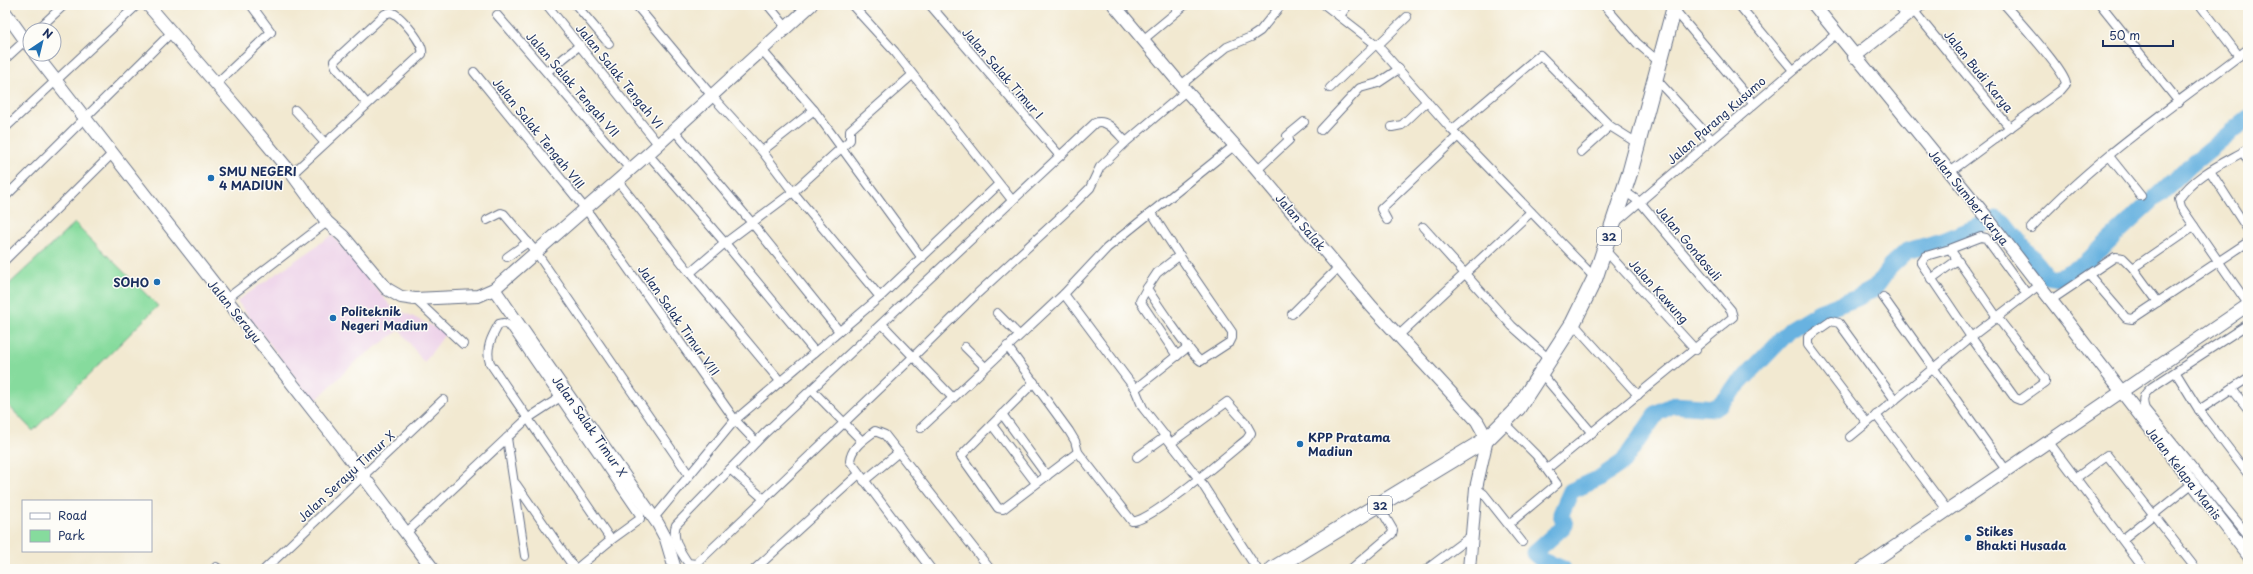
<svg xmlns="http://www.w3.org/2000/svg" width="2253" height="574" font-family="'Playpen Sans',sans-serif">
  <rect width="100%" height="100%" fill="#fdfcf7"/>
  <filter id="ink" filterUnits="userSpaceOnUse"><feTurbulence type="fractalNoise" baseFrequency=".025" numOctaves="2"/><feDisplacementMap in="SourceGraphic" scale="8" xChannelSelector="R" yChannelSelector="G"/><feConvolveMatrix kernelMatrix="1 2 1 2 8 2 1 2 1" color-interpolation-filters="sRGB"/></filter>
  <filter id="wash" filterUnits="userSpaceOnUse"><feTurbulence type="fractalNoise" baseFrequency=".012" numOctaves="4" result="noise"/><feDisplacementMap in="SourceGraphic" scale="16" xChannelSelector="R" yChannelSelector="G"/><feGaussianBlur stdDeviation="0.9" result="paint"/><feColorMatrix in="noise" values="0 0 0 0 0 0 0 0 0 0 0 0 0 0 0 0 0 1.4 0 .05"/><feComposite in="paint" operator="in"/></filter>
  <g filter="url(#wash)">
    <rect width="100%" height="100%" fill="#f2e9d1"/>
    <polygon fill="#edd1e9" points="332,235 391,306 446,333 424,363 400,330 356,361 314,402 237,301"/>
    <polygon fill="#86db9d" stroke="#50857e" points="75,223 158,306 33,431 5,402 5,288"/>
    <g fill="none" stroke-linecap="round" stroke-linejoin="round">
      <polyline stroke="#67b2e0" stroke-width="17" points="1563,569 1543,561 1534,553 1565,525 1561,514 1571,491 1598,479 1623,462 1657,413 1673,405 1716,408 1791,329 1819,312 1857,298 1875,288 1890,267 1907,251 1943,241 1996,219 2005,224 2046,276 2057,278 2083,265 2187,168 2248,118"/>
    </g>
  </g>
  <g filter="url(#ink)">
    <g fill="none" stroke-linecap="round" stroke-linejoin="round">
      <defs>
        <g id="street">
          <polyline points="547,5 658,144"/>
          <polyline points="576,5 609,44"/>
          <polyline points="636,5 712,96 762,151 793,192 880,297"/>
          <polyline points="768,5 786,27"/>
          <polyline points="852,5 895,52 1012,200"/>
          <polyline points="930,5 1060,156"/>
          <polyline points="1325,5 1378,46 1452,130 1595,278"/>
          <polyline points="1604,5 1637,43 1659,62"/>
          <polyline points="1739,5 1793,70"/>
          <polyline points="1898,5 1906,15"/>
          <polyline points="2101,5 2179,102"/>
          <polyline points="2200,5 2239,56"/>
          <polyline points="1674,9 1753,103"/>
          <polyline points="1913,10 2010,128"/>
          <polyline points="497,15 630,169"/>
          <polyline points="1340,16 1348,5"/>
          <polyline points="37,30 64,5"/>
          <polyline points="1144,39 1185,5"/>
          <polyline points="1378,45 1407,17"/>
          <polyline points="761,49 814,110 922,258"/>
          <polyline points="5,59 30,36"/>
          <polyline points="548,71 580,45"/>
          <polyline points="474,72 588,212 735,420 756,442"/>
          <polyline points="1655,78 1712,140"/>
          <polyline points="217,83 271,32 251,5"/>
          <polyline points="1181,85 1227,47 1251,37 1260,31 1281,5"/>
          <polyline points="1330,88 1376,44"/>
          <polyline points="295,110 325,143"/>
          <polyline points="1392,127 1402,125 1427,101"/>
          <polyline points="5,128 137,5"/>
          <polyline points="674,130 752,223 839,331"/>
          <polyline points="1321,130 1360,88 1378,83 1399,69"/>
          <polyline points="1452,130 1540,55 1610,126 1637,143"/>
          <path d="M1126 142 1100 167 1090 188 1068 210 978 293 913 357 696 564 688 563C681 553 671 538 676 525L764 434 1095 123C1107 118 1118 134 1126 142L1186 91"/>
          <polyline points="762,151 814,110"/>
          <polyline points="1581,152 1610,126"/>
          <polyline points="2243,152 2248,161"/>
          <polyline points="648,154 725,243 815,352"/>
          <polyline points="2109,156 2141,196"/>
          <polyline points="1257,170 1289,140 1287,136 1304,122"/>
          <polyline points="2210,171 2248,230"/>
          <path d="M1950 172 2061 90 2066 84C2065 71 2017 19 2005 5"/>
          <path d="M292 174 422 54C425 44 400 15 391 12L385 14 334 61 336 67 367 104"/>
          <polyline points="617,180 690,273 780,381"/>
          <polyline points="5,197 172,32"/>
          <path d="M1152 213C1177 254 1205 293 1232 332V338L1230 342 1201 361C1194 359 1153 298 1147 288L1157 273 1180 255"/>
          <polyline points="487,220 501,213 504,214 536,252 689,475"/>
          <polyline points="1387,220 1381,209 1458,136"/>
          <polyline points="1615,223 1836,34"/>
          <path d="M2194 226 2181 207 2179 199C2195 175 2224 163 2248 149"/>
          <polyline points="1423,227 1512,326 1550,360"/>
          <path d="M2031 228C2094 159 2174 106 2248 49"/>
          <polyline points="1604,249 1696,350"/>
          <polyline points="1950,249 1926,256 1921,263 1971,337 2015,398 2020,400 2045,382 2045,379 1997,317 1950,249 1981,237 1986,238 2027,294"/>
          <polyline points="507,257 528,242"/>
          <polyline points="5,260 113,153"/>
          <polyline points="2133,268 2158,302"/>
          <polyline points="690,273 725,243 793,192 850,140 850,130 911,76"/>
          <polyline points="2089,275 2126,318 2132,319 2248,242"/>
          <polyline points="1931,279 1956,261"/>
          <polyline points="1147,288 1140,301 1177,356"/>
          <polyline points="1064,294 1135,389"/>
          <polyline points="1883,297 2006,470"/>
          <polyline points="415,299 463,344"/>
          <polyline points="225,300 327,222"/>
          <polyline points="2051,300 2115,257 2123,258 2133,268 2194,226 2248,304"/>
          <polyline points="997,313 1019,335"/>
          <polyline points="1292,314 1339,267"/>
          <path d="M504 323 512 328 640 515V519L611 540 490 363C485 349 492 336 499 324Z"/>
          <polyline points="1573,323 1638,395"/>
          <polyline points="882,324 952,397"/>
          <path d="M2248 324 2152 387C2144 394 2141 398 2145 409L2248 535"/>
          <polyline points="1398,336 1531,212"/>
          <path d="M1007 346 1069 431 1075 441 1078 452 1132 521C1148 524 1231 452 1247 439L1251 433 1245 422 1227 402 1171 443"/>
          <polyline points="965,347 985,367"/>
          <polyline points="1188,347 1135,389 1143,408 1199,479 1257,569"/>
          <polyline points="1541,373 1592,433"/>
          <polyline points="2176,373 2199,410 2248,474"/>
          <polyline points="1034,382 961,456 998,508 1003,509 1078,452"/>
          <polyline points="2232,389 2248,409"/>
          <polyline points="812,390 862,441"/>
          <polyline points="2199,410 2248,378"/>
          <polyline points="1002,414 1047,476"/>
          <polyline points="1876,415 1948,511"/>
          <polyline points="1504,423 1536,455 1557,484 1509,524"/>
          <polyline points="1867,423 1808,345 1808,337 1831,321 1839,323 1895,400"/>
          <polyline points="992,425 1036,483"/>
          <polyline points="921,428 1064,294 1107,248 1235,145"/>
          <polyline points="1850,437 1971,337 2039,285"/>
          <polyline points="507,438 525,556"/>
          <polyline points="2048,441 2144,569"/>
          <polyline points="1137,457 1166,436"/>
          <polyline points="730,469 764,499"/>
          <polyline points="1547,469 1733,317 1731,310 1640,202 1624,191"/>
          <polyline points="2076,478 2107,455 2196,569"/>
          <polyline points="864,481 899,452"/>
          <polyline points="516,484 575,569"/>
          <polyline points="1476,488 1484,494 1522,542"/>
          <polyline points="654,518 735,420 880,297 998,185"/>
          <polyline points="406,533 527,419 559,398"/>
          <polyline points="2123,539 2193,483"/>
          <polyline points="216,567 219,569"/>
          <polyline points="265,569 443,400"/>
          <polyline points="576,569 611,540"/>
          <polyline points="755,569 859,474"/>
          <path d="M931 569 850 461C851 447 865 439 875 431L885 435 990 569"/>
          <polyline points="1351,569 1392,534 1393,530 1379,506"/>
          <polyline points="1427,569 1471,536"/>
        </g>
        <g id="secondary">
          <polyline points="148,5 237,108 292,174 327,222 343,236 387,289 401,297 415,299 478,296 494,289 648,154 811,5"/>
          <polyline points="1114,5 1181,85 1254,167 1372,307 1477,421 1487,439 1476,488 1469,569"/>
          <polyline points="1814,5 1985,215 2248,555"/>
          <polyline points="5,12 30,47"/>
          <polyline points="35,54 333,436 433,569"/>
          <polyline points="1854,57 1920,5"/>
          <polyline points="494,289 658,524 666,539 675,569"/>
          <polyline points="1862,569 2248,305"/>
        </g>
        <polyline id="highway" points="1273,569 1487,439 1518,408 1573,323 1595,278 1630,172 1675,5"/>
      </defs>
      <use href="#street" stroke="#667086" stroke-width="10"/>
      <use href="#secondary" stroke="#667086" stroke-width="14"/>
      <use href="#highway" stroke="#667086" stroke-width="17"/>
      <use href="#street" stroke="#fff" stroke-width="8"/>
      <use href="#secondary" stroke="#fff" stroke-width="12"/>
      <use href="#highway" stroke="#fff" stroke-width="15"/>
    </g>
  </g>
  <g fill="#1f6fb2" stroke="#fdfcf7" stroke-width="1.5">
    <circle cx="211" cy="178" r="4"/>
    <circle cx="157" cy="282" r="4"/>
    <circle cx="333" cy="318" r="4"/>
    <circle cx="1300" cy="444" r="4"/>
    <circle cx="1968" cy="538" r="4"/>
  </g>
  <g text-anchor="middle" dominant-baseline="central" stroke-width="3" stroke-linejoin="round" paint-order="stroke">
    <g fill="#fdfcf7" stroke="#5f6c8c" stroke-width="1">
      <rect x="1597" y="227" width="24" height="18" rx="3"/>
      <rect x="1368" y="496" width="24" height="18" rx="3"/>
    </g>
    <g font-size="11" font-weight="bold" fill="#1b2f5e">
      <text x="1609" y="236">32</text>
      <text x="1380" y="505">32</text>
    </g>
    <g font-size="12" fill="#1b2f5e" stroke="#fdfcf7">
      <text transform="translate(1979 71) rotate(51)">Jalan Budi Karya</text>
      <text transform="translate(1003 73) rotate(49)">Jalan Salak Timur I</text>
      <text transform="translate(620 76) rotate(51)">Jalan Salak Tengah VI</text>
      <text transform="translate(573 84) rotate(49)">Jalan Salak Tengah VII</text>
      <text transform="translate(1716 120) rotate(-41)">Jalan Parang Kusumo</text>
      <text transform="translate(539 133) rotate(51)">Jalan Salak Tengah VIII</text>
      <text transform="translate(1969 197) rotate(51)">Jalan Sumber Karya</text>
      <text transform="translate(1301 222) rotate(50)">Jalan Salak</text>
      <text transform="translate(1689 243) rotate(50)">Jalan Gondosuli</text>
      <text transform="translate(1659 291) rotate(48)">Jalan Kawung</text>
      <text transform="translate(235 311) rotate(51)">Jalan Serayu</text>
      <text transform="translate(679 320) rotate(55)">Jalan Salak Timur VIII</text>
      <text transform="translate(590 426) rotate(55)">Jalan Salak Timur X</text>
      <text transform="translate(2184 473) rotate(52)">Jalan Kelapa Manis</text>
      <text transform="translate(346 476) rotate(-43)">Jalan Serayu Timur X</text>
    </g>
    <g font-size="12" font-weight="bold" fill="#1b2f5e" stroke="#fdfcf7" text-anchor="start">
      <text x="219" y="171">SMU NEGERI<tspan x="219" dy="14">4 MADIUN</tspan></text>
      <text x="149" y="282" text-anchor="end">SOHO</text>
      <text x="341" y="311">Politeknik<tspan x="341" dy="14">Negeri Madiun</tspan></text>
      <text x="1308" y="437">KPP Pratama<tspan x="1308" dy="14">Madiun</tspan></text>
      <text x="1976" y="531">Stikes<tspan x="1976" dy="14">Bhakti Husada</tspan></text>
    </g>
  </g>
  <rect width="2253" height="574" fill="none" stroke="#fdfcf7" stroke-width="20"/>
  <rect x="22" y="500" width="130" height="52" fill="#fdfcf7" stroke="#a3aaba"/>
  <rect x="30" y="513" width="20" height="6" fill="#ffffff" stroke="#a3aaba"/>
  <text x="58" y="520" font-size="12" fill="#1b2f5e">Road</text>
  <rect x="30" y="530" width="20" height="12" fill="#86db9d" stroke="#a3aaba"/>
  <text x="58" y="540" font-size="12" fill="#1b2f5e">Park</text>
  <g transform="translate(42 42) rotate(35)"><circle r="19" fill="#fdfcf7" stroke="#a3aaba"/>
  <path d="M0-3L7 15L0 10L-7 15Z" fill="#1f6fb2"/>
  <text y="-6" font-size="11" font-weight="bold" text-anchor="middle" fill="#1b2f5e">N</text>
  </g>
  <path d="M2103 40v6h70v-6" fill="none" stroke="#1b2f5e" stroke-width="2"/>
  <text x="2109" y="40" font-size="12" fill="#1b2f5e" stroke="#fdfcf7" stroke-width="3" paint-order="stroke">50 m</text>
</svg>
